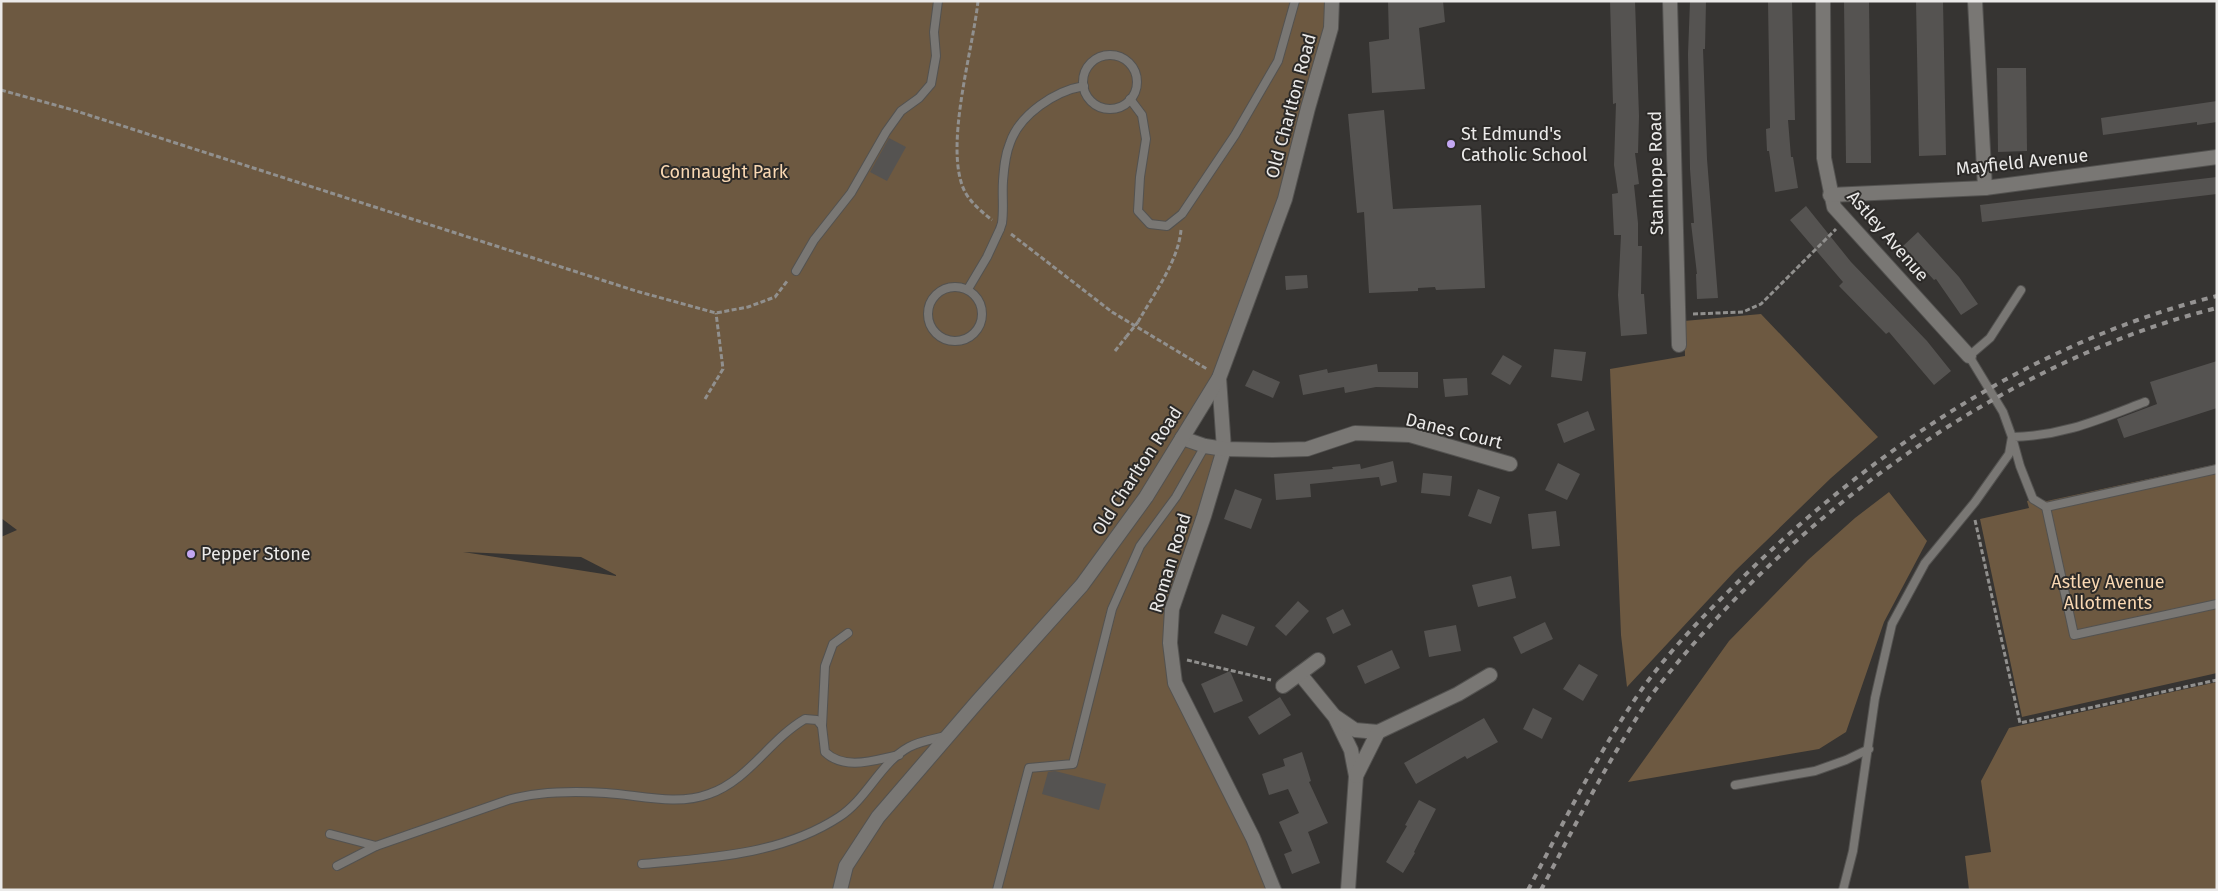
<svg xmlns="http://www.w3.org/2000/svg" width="2218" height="891" font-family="'Fira Sans',sans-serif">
  <rect width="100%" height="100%" fill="#363432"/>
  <g fill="#6d5941" fill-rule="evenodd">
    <path d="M1 1H1332L1308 108 1219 378 1182 438 1224 449 1172 609 1175 683 1274 890H1V537L17 530 1 518ZM463 552 581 557 616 575V576Z"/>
    <polygon points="1761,314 1878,437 1831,478 1735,571 1627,687 1621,635 1610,369 1685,356 1684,321"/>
    <polygon points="2217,464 2217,673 2022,717 1980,519 2029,508 2027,501 2033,499 2047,501"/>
    <polygon points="1889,492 1927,541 1884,622 1846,732 1819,749 1628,782 1729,641 1808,560 1855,518"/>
    <polygon points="2217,682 2217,890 1969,890 1965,856 1991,852 1981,781 2009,728"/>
  </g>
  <g fill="#555351">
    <polygon points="1388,1 1443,1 1445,22 1419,28 1425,89 1372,93 1369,42 1389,39"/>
    <polygon points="1610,1 1635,1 1639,116 1638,153 1635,153 1639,184 1634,185 1638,223 1638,246 1642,246 1641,294 1644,294 1647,334 1621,336 1618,295 1621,235 1614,235 1612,194 1618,193 1614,165 1616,103 1613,104"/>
    <polygon points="1690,1 1706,1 1705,49 1703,49 1707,159 1718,298 1697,299 1696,274 1697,274 1691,223 1694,223 1690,169 1688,54"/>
    <polygon points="1768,1 1792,1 1795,120 1788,120 1791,157 1793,157 1798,188 1775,192 1769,151 1767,151 1766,129 1770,128"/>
    <polygon points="1844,1 1869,1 1871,163 1846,163"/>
    <polygon points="1916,1 1943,1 1946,155 1919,156"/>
    <polygon points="1997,68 2026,68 2027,151 1998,152"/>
    <polygon points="2217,101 2217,122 2197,125 2197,122 2103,135 2101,118"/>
    <polygon points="1384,110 1393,209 1481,205 1485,288 1436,290 1435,287 1418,288 1418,291 1369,293 1364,212 1357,213 1348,114"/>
    <polygon points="889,138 906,147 887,181 870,172"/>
    <polygon points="2217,177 2217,194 1982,222 1980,205"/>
    <polygon points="1806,206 1851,262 1927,341 1951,371 1934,385 1889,332 1886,334 1839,286 1843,282 1790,220"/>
    <polygon points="1918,232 1959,277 1978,304 1961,315 1936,279 1934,280 1903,246"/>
    <polygon points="1307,275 1308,288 1286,290 1285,276"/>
    <polygon points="1554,349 1586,352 1582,381 1551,377"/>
    <polygon points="1503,355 1522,366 1510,385 1491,374"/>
    <polygon points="2217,361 2217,408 2124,438 2117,419 2157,404 2150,382"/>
    <polygon points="1377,364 1378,372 1418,372 1418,388 1376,387 1345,393 1344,387 1303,395 1299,375 1327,369 1328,373"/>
    <polygon points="1253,370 1280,382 1273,398 1245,386"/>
    <polygon points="1467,378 1468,395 1445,397 1443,379"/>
    <polygon points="1588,411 1595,430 1564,443 1557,424"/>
    <polygon points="1393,461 1397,482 1381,486 1379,477 1310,484 1311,497 1276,500 1274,474 1333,469 1332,467 1360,464 1361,469"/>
    <polygon points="1558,463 1580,474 1567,500 1545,490"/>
    <polygon points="1423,473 1452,476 1450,496 1421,493"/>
    <polygon points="1235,489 1262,499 1251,529 1224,519"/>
    <polygon points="1478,489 1500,497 1491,524 1468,516"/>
    <polygon points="1556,511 1560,546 1532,549 1528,514"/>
    <polygon points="1511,576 1516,598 1478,607 1472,585"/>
    <polygon points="1298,601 1309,611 1286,636 1275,626"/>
    <polygon points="1343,609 1351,625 1333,634 1326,618"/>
    <polygon points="1222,614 1255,627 1247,646 1214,633"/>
    <polygon points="1545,622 1553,639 1521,654 1513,637"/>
    <polygon points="1456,625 1461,651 1429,657 1424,631"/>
    <polygon points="1392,650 1400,668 1365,684 1357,666"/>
    <polygon points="1579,664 1598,675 1583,701 1563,689"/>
    <polygon points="1230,671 1243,701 1214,713 1201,684"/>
    <polygon points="1280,697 1291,715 1259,735 1248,717"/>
    <polygon points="1533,708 1552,718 1542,739 1523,729"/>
    <polygon points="1484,718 1498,742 1467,759 1465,756 1416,784 1404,763"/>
    <polygon points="1302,752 1311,781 1309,782 1328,823 1308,832 1320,863 1292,874 1284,854 1292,851 1279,822 1299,813 1288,789 1269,795 1262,774 1285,766 1283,759"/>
    <polygon points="1055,771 1106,784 1099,810 1042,794 1048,772"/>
    <polygon points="1419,800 1436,809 1414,852 1415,853 1403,873 1386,862 1407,826 1405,825"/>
  </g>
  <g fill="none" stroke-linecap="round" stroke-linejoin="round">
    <defs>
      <g id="service">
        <circle cx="1110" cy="82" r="27"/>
        <polyline points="1130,99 1142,115 1146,139 1140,177 1138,211 1150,224 1167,226 1182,214 1235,135 1278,61 1295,1"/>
        <path d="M1002 223C1004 209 1002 195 1003 181 1004 168 1005 155 1010 143 1020 114 1055 91 1084 86"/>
        <polyline points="796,271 814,240 851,193 886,132 901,111 919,98 931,84 936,56 934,32 938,1"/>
        <circle cx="955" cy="314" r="27"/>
        <polyline points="968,289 987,257 1000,229"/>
        <path d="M2145 402C2098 420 2063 436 2012 437L2020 466 2033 499 2046 507 2074 635 2217 604"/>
        <polyline points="2046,507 2217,469"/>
        <polyline points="822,726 825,666 833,644 848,633"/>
        <polyline points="1735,785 1815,771 1846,760 1869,749"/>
        <path d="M330 834 376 846 508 800C539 791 574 791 606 793 639 795 677 806 709 794 749 780 769 740 805 719L817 720 822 726 825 752C845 771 875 760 899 755"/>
        <path d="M642 864C709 858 781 855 839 817 867 799 880 763 909 747 920 741 934 739 946 736"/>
        <polyline points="337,866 376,846"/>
        <polyline points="997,890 1029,768 1073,764 1112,609 1140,546 1176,497 1205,446"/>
        <polyline points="1843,890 1853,851 1875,698 1892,624 1925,563 1975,502 2009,454 2012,437 2003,412 1969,356 1990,338 2021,290"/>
      </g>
      <g id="minor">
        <polyline points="1670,1 1679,345"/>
        <polyline points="1823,1 1824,158 1834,207 1969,356"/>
        <polyline points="1975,1 1985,188"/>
        <polyline points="1830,195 1985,188 2217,157"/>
        <polyline points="1219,378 1224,449 1204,516 1172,609 1170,643 1175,683 1253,838 1274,890"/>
        <polyline points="1182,438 1205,446 1224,449 1273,450 1307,449 1355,433 1410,435 1510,464"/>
        <polyline points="1300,674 1335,717 1351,750 1356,776 1348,890"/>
        <polyline points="1283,686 1318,660"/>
        <polyline points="1336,717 1355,730 1378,732"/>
        <polyline points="1356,776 1378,732 1458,694 1490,675"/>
        <polyline points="840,890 846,866 878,817 978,701 1082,585 1146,497 1219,378 1285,199 1308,108 1331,28 1332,1"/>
      </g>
    </defs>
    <use href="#service" stroke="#535250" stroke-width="10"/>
    <use href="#minor" stroke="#535250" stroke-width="16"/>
    <g stroke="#91908e" stroke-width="3" stroke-dasharray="5 2.5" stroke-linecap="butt">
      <path d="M978 1C973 50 943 149 965 192 971 203 982 212 992 220"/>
      <polyline points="1,90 73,110 636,291 716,313 748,307 775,297 788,280"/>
      <polyline points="1011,234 1112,312 1207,369"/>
      <polyline points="1693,314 1743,312 1761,304 1836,229"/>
      <path d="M1138 322C1153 295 1178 262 1181 230"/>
      <polyline points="1115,351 1126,337"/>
      <polyline points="705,399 723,369 716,313"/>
      <polyline points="1975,520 2020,723 2217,680"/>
      <polyline points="1187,660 1271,680"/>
    </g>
    <use href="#service" stroke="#797774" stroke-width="8"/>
    <use href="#minor" stroke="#797774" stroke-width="14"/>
    <g stroke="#959392" stroke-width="4" stroke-dasharray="6 6" stroke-linecap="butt">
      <path d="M1528 890C1564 822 1598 752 1642 689 1670 650 1705 614 1740 580 1872 450 2035 341 2217 296"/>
      <path d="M1541 890C1569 837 1596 783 1628 732 1636 719 1644 705 1653 693 1787 520 2002 361 2217 308"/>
    </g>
    <defs>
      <polyline id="service-bridge" points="1000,229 1002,223"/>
    </defs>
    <use href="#service-bridge" stroke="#535250" stroke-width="10" stroke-linecap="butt"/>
    <polyline stroke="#91908e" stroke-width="3" stroke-dasharray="5 2.5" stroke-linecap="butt" points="1126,337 1138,322"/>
    <use href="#service-bridge" stroke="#797774" stroke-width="8"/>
  </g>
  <g fill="#c3a7f2" stroke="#2c2a28" stroke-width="2">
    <circle cx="1451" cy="144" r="5"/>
    <circle cx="191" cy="554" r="5"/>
  </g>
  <g text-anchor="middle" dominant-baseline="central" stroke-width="4" stroke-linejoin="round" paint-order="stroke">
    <g font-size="18" fill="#ebeae9" stroke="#2c2a28">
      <text transform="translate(1291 106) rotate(-75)">Old Charlton Road</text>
      <text transform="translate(2022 162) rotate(-6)">Mayfield Avenue</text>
      <text transform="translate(1656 173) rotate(-91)">Stanhope Road</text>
      <text transform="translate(1888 236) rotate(49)">Astley Avenue</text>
      <text transform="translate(1454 431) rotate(14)">Danes Court</text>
      <text transform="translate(1137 471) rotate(-57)">Old Charlton Road</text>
      <text transform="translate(1170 563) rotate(-73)">Roman Road</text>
    </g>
    <g font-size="18" fill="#ebeae9" stroke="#2c2a28" text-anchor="start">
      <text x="1461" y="134">St Edmund's<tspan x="1461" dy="21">Catholic School</tspan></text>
      <text x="201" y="554">Pepper Stone</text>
    </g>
    <g font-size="18" fill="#f9d8b3" stroke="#2c2a28">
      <text x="724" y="172">Connaught Park</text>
      <text x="2108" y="582">Astley Avenue<tspan x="2108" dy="21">Allotments</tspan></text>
    </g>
  </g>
  <rect width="2218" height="891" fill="none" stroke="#ebeae9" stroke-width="5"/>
</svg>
